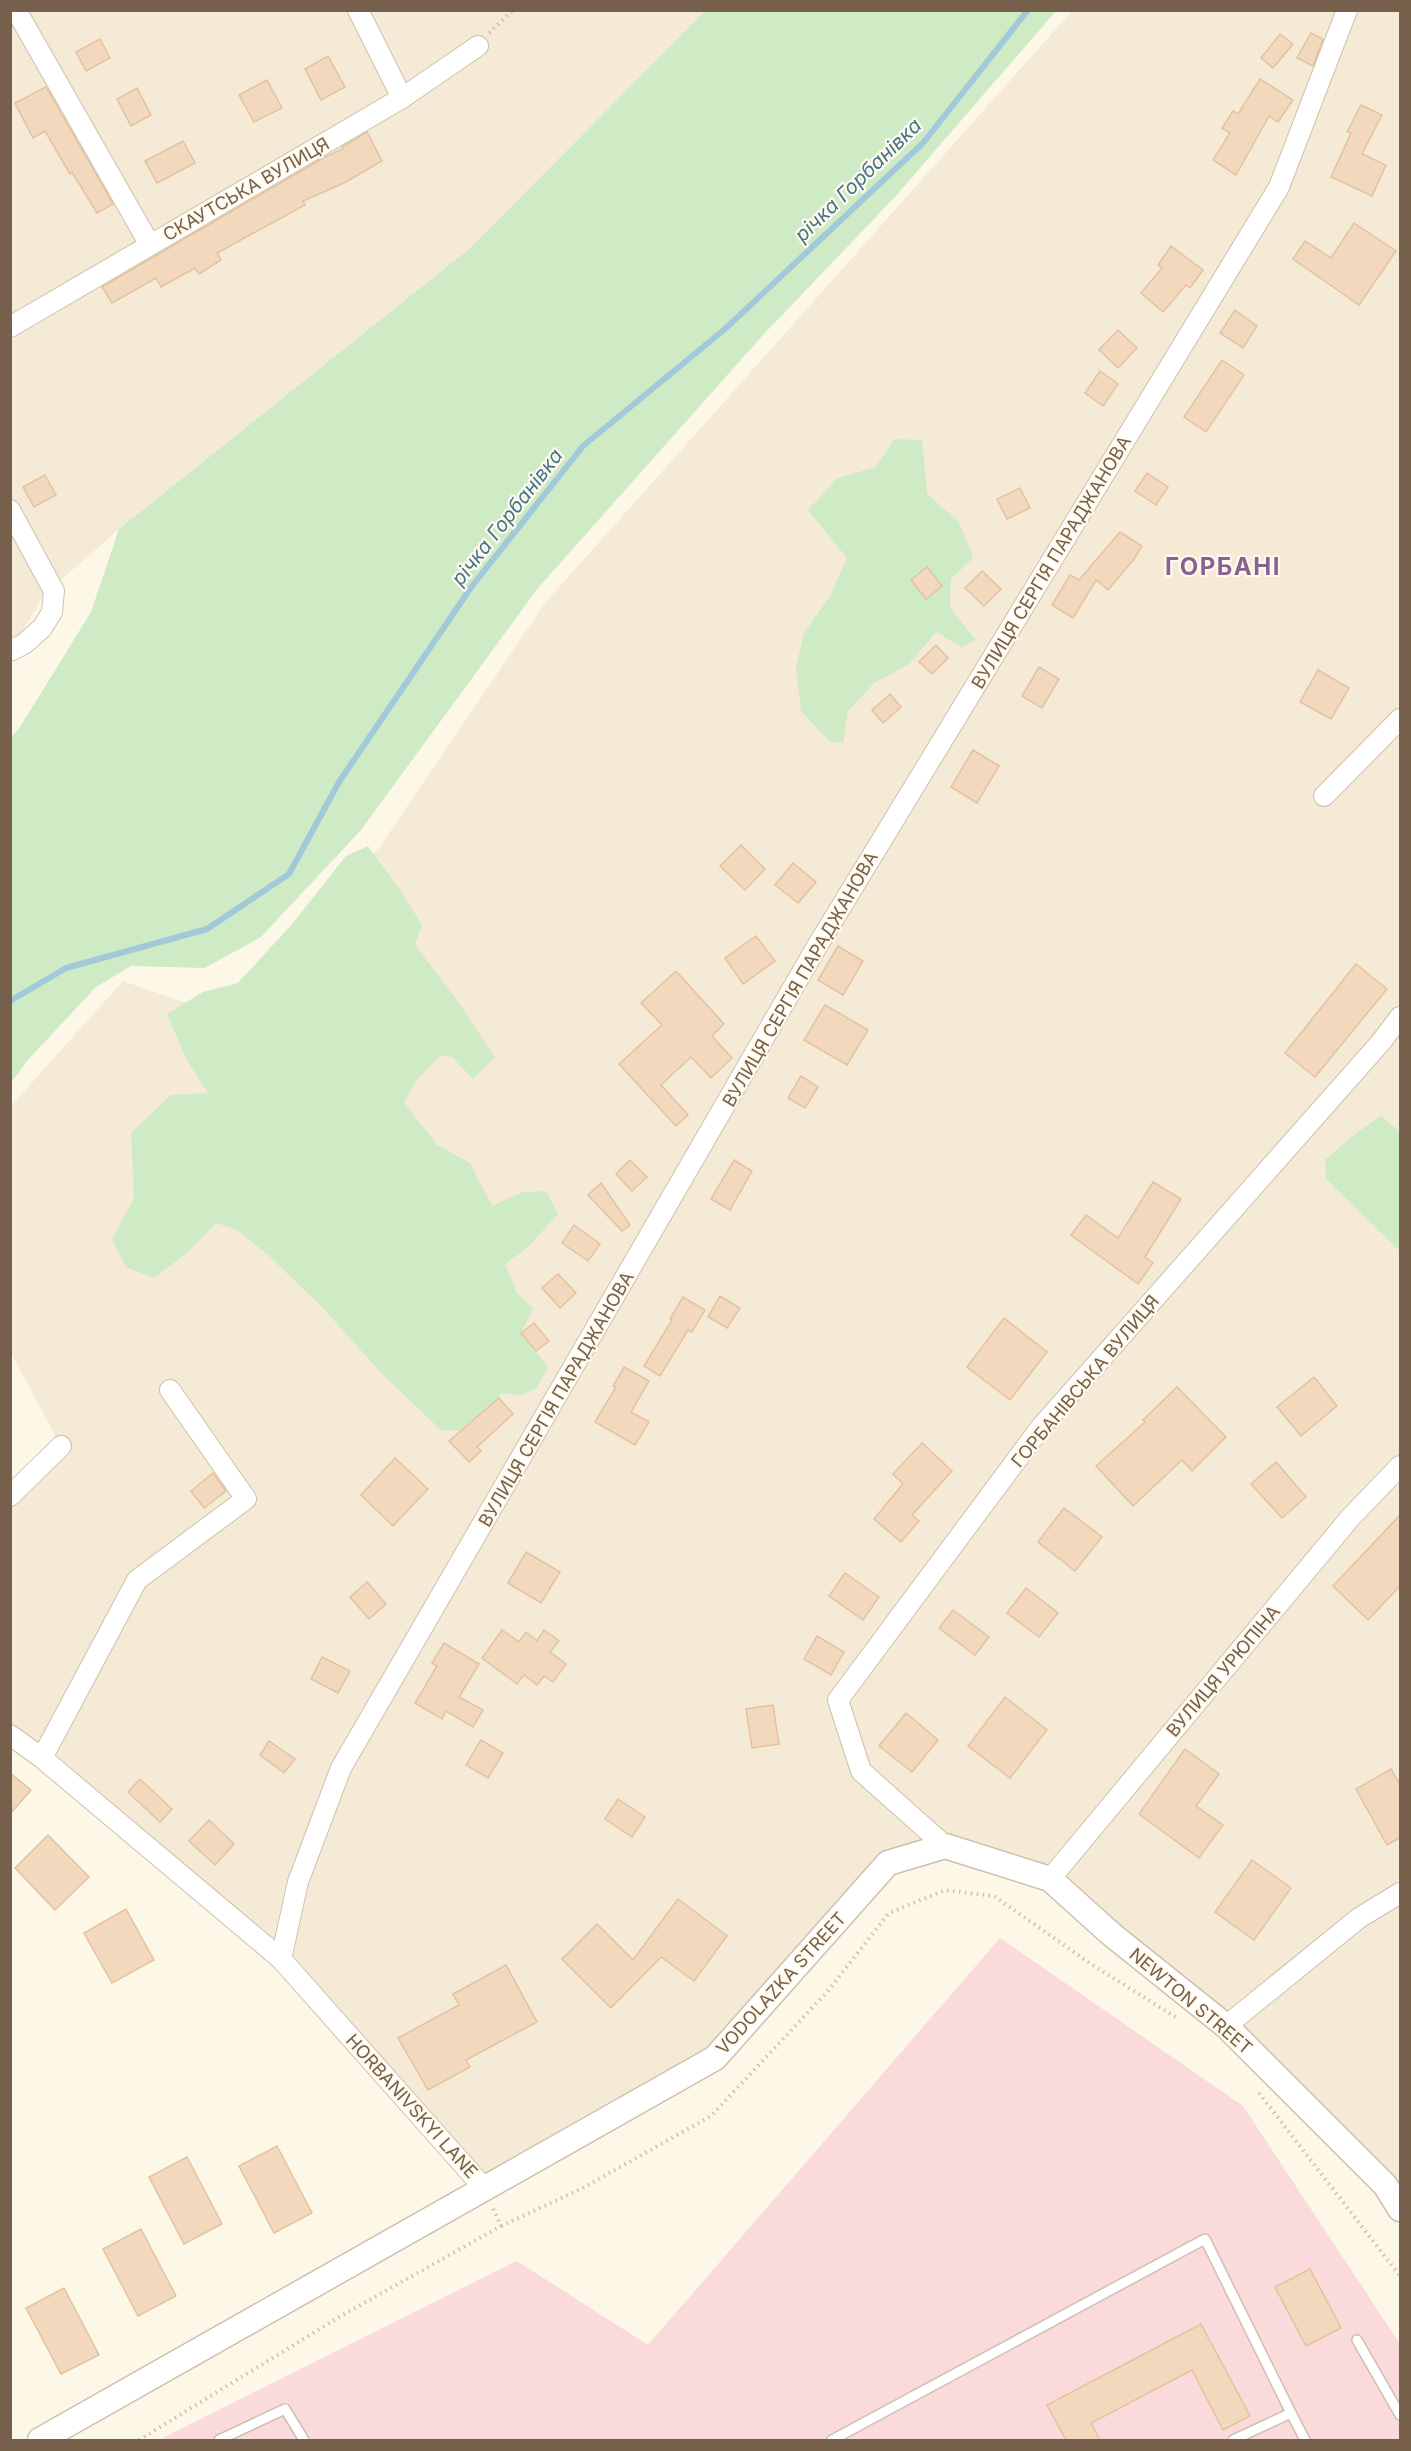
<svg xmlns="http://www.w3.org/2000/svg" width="1411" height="2451" font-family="Inter,sans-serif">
  <rect width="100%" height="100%" fill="#fdf7e7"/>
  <g fill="#f4ead5">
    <polygon points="11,11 705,11 469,249 119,529 44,595 19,637 11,642"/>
    <polygon points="1072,11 1400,11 1400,2209 1385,2185 1050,1879 945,1846 888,1863 715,2058 484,2188 281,1959 11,1735 11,1496 61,1446 11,1353 11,1106 123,981 218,1014 379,848 545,603"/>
  </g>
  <polygon fill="#fadada" points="1000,1938 1243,2106 1400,2344 1400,2440 159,2440 517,2261 648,2345"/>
  <g fill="#cfebc5">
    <polygon points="705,11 1056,11 894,198 763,335 538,588 361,830 261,937 205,968 131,966 96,987 27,1061 11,1083 11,737 20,727 91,612 119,529 469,249"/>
    <polygon points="894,439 922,440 927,494 959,522 973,558 951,579 950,608 976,640 962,647 936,632 909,664 874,683 848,711 843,743 829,741 801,711 796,667 804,633 830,596 847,558 808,510 838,478 876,467"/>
    <polygon points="368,846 403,894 422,925 415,945 461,1006 495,1057 473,1079 452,1057 440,1056 415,1082 404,1102 437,1145 470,1163 492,1206 523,1192 546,1191 558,1214 527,1248 505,1264 517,1293 533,1308 521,1333 548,1367 536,1389 520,1395 501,1393 499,1398 461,1430 442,1431 382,1374 324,1309 267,1254 236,1229 216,1223 187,1253 154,1278 126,1267 112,1239 134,1198 131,1133 171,1095 208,1093 186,1059 167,1014 203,992 238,983 292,924 346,856"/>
    <polygon points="1381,1116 1400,1132 1400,1251 1326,1179 1325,1160 1351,1137"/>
  </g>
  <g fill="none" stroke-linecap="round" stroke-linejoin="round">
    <polyline stroke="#a1c9d9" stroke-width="6" points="10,1001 66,968 207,929 289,874 339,782 472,586 583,446 725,329 923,143 1028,10"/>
  </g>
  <g fill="#f2d9be" stroke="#e5c29e" stroke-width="1.5">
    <polygon points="1311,33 1323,39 1313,66 1297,58"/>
    <polygon points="1280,34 1293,44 1273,68 1261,58"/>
    <polygon points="100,39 110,58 86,71 76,52"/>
    <polygon points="328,56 345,87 321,100 305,69"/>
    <polygon points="1260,79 1293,100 1278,122 1269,116 1236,175 1213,160 1230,133 1222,128 1233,111 1238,114"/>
    <polygon points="267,80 282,108 254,122 239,95"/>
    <polygon points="46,87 113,204 97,213 72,172 70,174 45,131 33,138 15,103"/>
    <polygon points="137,88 151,115 131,126 117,99"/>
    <polygon points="1361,105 1382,115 1362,154 1386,165 1372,196 1331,177 1351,133 1347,132"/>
    <polygon points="367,132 382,161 344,183 303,201 305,205 217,253 221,260 199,274 195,268 161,287 156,278 112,303 102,287 325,157 343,149 342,147"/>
    <polygon points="183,141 195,163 157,183 145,161"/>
    <polygon points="1354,223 1396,251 1359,305 1293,259 1305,241 1331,258"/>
    <polygon points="1171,246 1203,270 1190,288 1186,285 1163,312 1141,293 1162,268 1158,265"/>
    <polygon points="1235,310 1257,326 1243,348 1220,333"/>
    <polygon points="1118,330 1137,348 1118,368 1099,350"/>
    <polygon points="1222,360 1244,375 1206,432 1184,417"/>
    <polygon points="1100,371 1118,384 1103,406 1085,393"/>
    <polygon points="1147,473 1168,487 1156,505 1135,491"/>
    <polygon points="45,475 56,495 34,507 23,487"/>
    <polygon points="1020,488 1030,508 1007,519 997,499"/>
    <polygon points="1120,532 1142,546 1134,559 1108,590 1096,580 1073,618 1052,605 1070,575 1079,580"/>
    <polygon points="927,567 942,586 926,599 911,580"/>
    <polygon points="982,571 1001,589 984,606 965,588"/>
    <polygon points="936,645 948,658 932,674 919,662"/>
    <polygon points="1039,667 1059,679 1042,708 1022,696"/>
    <polygon points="1318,670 1349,688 1331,719 1300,702"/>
    <polygon points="890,694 901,707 883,723 872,710"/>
    <polygon points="973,750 999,766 977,803 951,787"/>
    <polygon points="741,845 765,869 745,890 720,866"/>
    <polygon points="793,863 816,882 798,903 775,885"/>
    <polygon points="756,936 775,961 743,984 725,958"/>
    <polygon points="838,946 863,961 843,995 818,980"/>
    <polygon points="1356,964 1387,989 1315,1077 1285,1053"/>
    <polygon points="676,971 724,1024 712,1036 732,1058 711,1078 691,1057 661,1085 688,1115 676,1126 619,1064 662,1025 641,1003"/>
    <polygon points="825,1005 868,1030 847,1065 804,1040"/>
    <polygon points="801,1076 818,1087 805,1108 788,1098"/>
    <polygon points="630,1160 647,1177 632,1191 616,1174"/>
    <polygon points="734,1160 752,1171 730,1210 711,1199"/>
    <polygon points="1153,1182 1181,1199 1145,1257 1153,1263 1138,1284 1071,1235 1086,1215 1118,1238"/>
    <polygon points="601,1183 630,1225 622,1231 588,1195"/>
    <polygon points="574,1225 600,1244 588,1261 562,1243"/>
    <polygon points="558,1274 576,1293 560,1308 542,1288"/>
    <polygon points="720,1296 740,1308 727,1328 708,1317"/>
    <polygon points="683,1297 705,1310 692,1332 688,1330 660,1376 644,1366 672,1320 670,1319"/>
    <polygon points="1004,1318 1047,1352 1010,1400 967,1367"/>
    <polygon points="534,1323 549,1341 536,1351 521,1333"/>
    <polygon points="624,1367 649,1381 631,1412 649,1422 635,1445 595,1422 616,1387 613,1386"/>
    <polygon points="1314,1377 1337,1406 1301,1436 1277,1407"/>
    <polygon points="1177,1387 1226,1437 1192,1471 1182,1460 1133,1506 1096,1466 1145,1422 1143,1420"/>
    <polygon points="499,1398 513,1414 477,1447 481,1451 469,1462 449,1441"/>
    <polygon points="922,1443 952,1471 912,1515 919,1521 901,1542 874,1519 903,1484 893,1474"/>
    <polygon points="395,1458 428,1489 393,1526 361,1495"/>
    <polygon points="1276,1462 1306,1497 1282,1518 1251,1484"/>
    <polygon points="213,1473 226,1491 204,1508 191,1491"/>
    <polygon points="1064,1508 1102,1537 1075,1571 1038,1542"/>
    <polygon points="1401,1514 1401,1585 1368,1620 1333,1586"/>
    <polygon points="526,1552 560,1572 541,1603 508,1583"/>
    <polygon points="845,1573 879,1597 863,1620 829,1596"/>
    <polygon points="367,1582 386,1604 369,1619 350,1597"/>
    <polygon points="1026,1588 1058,1613 1039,1637 1007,1613"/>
    <polygon points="953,1610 989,1637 975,1655 939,1628"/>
    <polygon points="502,1630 519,1642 526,1632 537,1641 544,1630 559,1641 550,1652 566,1664 553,1682 544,1676 537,1685 524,1675 517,1684 482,1658"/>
    <polygon points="817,1636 844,1652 831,1675 804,1659"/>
    <polygon points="444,1643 479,1664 459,1697 483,1710 473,1727 446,1711 442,1719 415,1703 437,1666 432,1663"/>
    <polygon points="322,1657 350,1671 338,1693 311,1679"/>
    <polygon points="1005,1697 1047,1730 1010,1778 968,1746"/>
    <polygon points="773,1705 779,1744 752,1748 746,1709"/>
    <polygon points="906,1713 938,1740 912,1772 879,1746"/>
    <polygon points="481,1740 503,1753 488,1778 466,1765"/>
    <polygon points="269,1741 295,1759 284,1773 260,1755"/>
    <polygon points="1185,1749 1219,1774 1196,1806 1223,1825 1199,1858 1139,1814"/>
    <polygon points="1391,1769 1401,1786 1401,1837 1387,1845 1356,1789"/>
    <polygon points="10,1773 31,1790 10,1814"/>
    <polygon points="140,1779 172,1809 160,1822 128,1792"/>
    <polygon points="618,1799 645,1817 632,1837 605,1819"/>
    <polygon points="209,1820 234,1844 215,1865 189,1841"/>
    <polygon points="48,1835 89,1877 55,1910 15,1868"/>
    <polygon points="1252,1860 1291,1888 1254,1940 1215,1912"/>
    <polygon points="678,1899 727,1936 694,1981 661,1957 611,2008 562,1959 597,1924 633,1960"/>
    <polygon points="126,1909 154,1960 112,1983 84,1933"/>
    <polygon points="506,1965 537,2022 466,2060 470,2067 428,2090 398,2038 459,2005 453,1994"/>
    <polygon points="277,2146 312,2213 274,2233 239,2166"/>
    <polygon points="187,2157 222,2224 184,2244 149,2177"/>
    <polygon points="141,2229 176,2296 138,2316 103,2249"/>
    <polygon points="1310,2269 1341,2328 1306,2346 1275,2287"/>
    <polygon points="64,2288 99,2355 61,2374 26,2308"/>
    <polygon points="1201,2324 1250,2416 1223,2430 1192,2370 1091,2423 1100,2440 1066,2440 1047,2405"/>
  </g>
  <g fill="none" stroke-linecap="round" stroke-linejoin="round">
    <defs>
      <g id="service">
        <polyline points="1357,2340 1400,2415"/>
        <polyline points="1291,2413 1305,2440"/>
        <polyline points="219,2440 285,2409 304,2440"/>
        <polyline points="832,2440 1205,2239 1291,2413 1233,2440"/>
      </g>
      <g id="minor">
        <polyline points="16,10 150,245"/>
        <polyline points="358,10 402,98"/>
        <polyline points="10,327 402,98 478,46"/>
        <polyline points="10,510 54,591 52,612 42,628 24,644 10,651"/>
        <polyline points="1324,796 1400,719"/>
        <polyline points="10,1496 61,1446"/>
        <polyline points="10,1735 42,1758 281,1959 484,2188"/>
        <polyline points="42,1758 137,1580 246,1499 170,1390"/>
        <polyline points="945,1846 861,1771 838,1700 1041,1427 1381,1042 1400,1017"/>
        <polyline points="1050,1879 1350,1518 1400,1466"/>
        <polyline points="281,1959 298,1882 341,1768 816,948 1279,187 1347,10"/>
        <polyline points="1226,2026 1359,1918 1400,1893"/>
      </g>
      <polyline id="tertiary" points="40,2440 715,2058 888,1863 945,1846 1050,1879 1111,1934 1226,2026 1385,2185 1400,2209"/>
    </defs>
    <use href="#service" stroke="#cfc0ad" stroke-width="12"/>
    <use href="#minor" stroke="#cfc0ad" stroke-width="22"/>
    <use href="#tertiary" stroke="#cfc0ad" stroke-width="27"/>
    <g stroke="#d8bda1" stroke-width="4" stroke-dasharray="1.5 4.5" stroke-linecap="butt">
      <polyline points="489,33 513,10"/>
      <polyline points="1259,2093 1400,2276"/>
      <polyline points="501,2226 581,2189 711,2116 827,1992 889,1913 945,1890 994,1896 1091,1964 1177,2018"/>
      <polyline points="139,2440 341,2316 501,2226 493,2208"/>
    </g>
    <use href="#service" stroke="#fff" stroke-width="9"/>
    <use href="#minor" stroke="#fff" stroke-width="20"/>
    <use href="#tertiary" stroke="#fff" stroke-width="24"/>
  </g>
  <g text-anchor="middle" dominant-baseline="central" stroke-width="4.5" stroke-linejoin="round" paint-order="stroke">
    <g font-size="18" fill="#77604b" stroke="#fffaed">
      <text transform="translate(246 189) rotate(-30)">СКАУТСЬКА ВУЛИЦЯ</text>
      <text transform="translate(1051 562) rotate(-59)">ВУЛИЦЯ СЕРГІЯ ПАРАДЖАНОВА</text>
      <text transform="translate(800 979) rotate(-60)">ВУЛИЦЯ СЕРГІЯ ПАРАДЖАНОВА</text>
      <text transform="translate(1085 1381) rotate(-50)">ГОРБАНІВСЬКА ВУЛИЦЯ</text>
      <text transform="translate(556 1399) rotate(-60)">ВУЛИЦЯ СЕРГІЯ ПАРАДЖАНОВА</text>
      <text transform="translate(1223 1671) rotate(-50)">ВУЛИЦЯ УРЮПІНА</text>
      <text transform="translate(781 1983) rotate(-48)">VODOLAZKA STREET</text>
      <text transform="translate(1191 2001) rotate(40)">NEWTON STREET</text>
      <text transform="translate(412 2106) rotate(48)">HORBANIVSKYI LANE</text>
    </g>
    <g font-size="20" font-style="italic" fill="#44758a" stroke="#fffaed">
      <text transform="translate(858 180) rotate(-44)">річка Горбанівка</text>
      <text transform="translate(507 517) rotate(-52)">річка Горбанівка</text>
    </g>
    <g font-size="24" font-weight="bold" letter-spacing="1.5" fill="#896293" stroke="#fffaed">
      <text x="1223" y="566">ГОРБАНІ</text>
    </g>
  </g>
  <rect width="1411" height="2451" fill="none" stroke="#77604b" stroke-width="24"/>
</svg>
